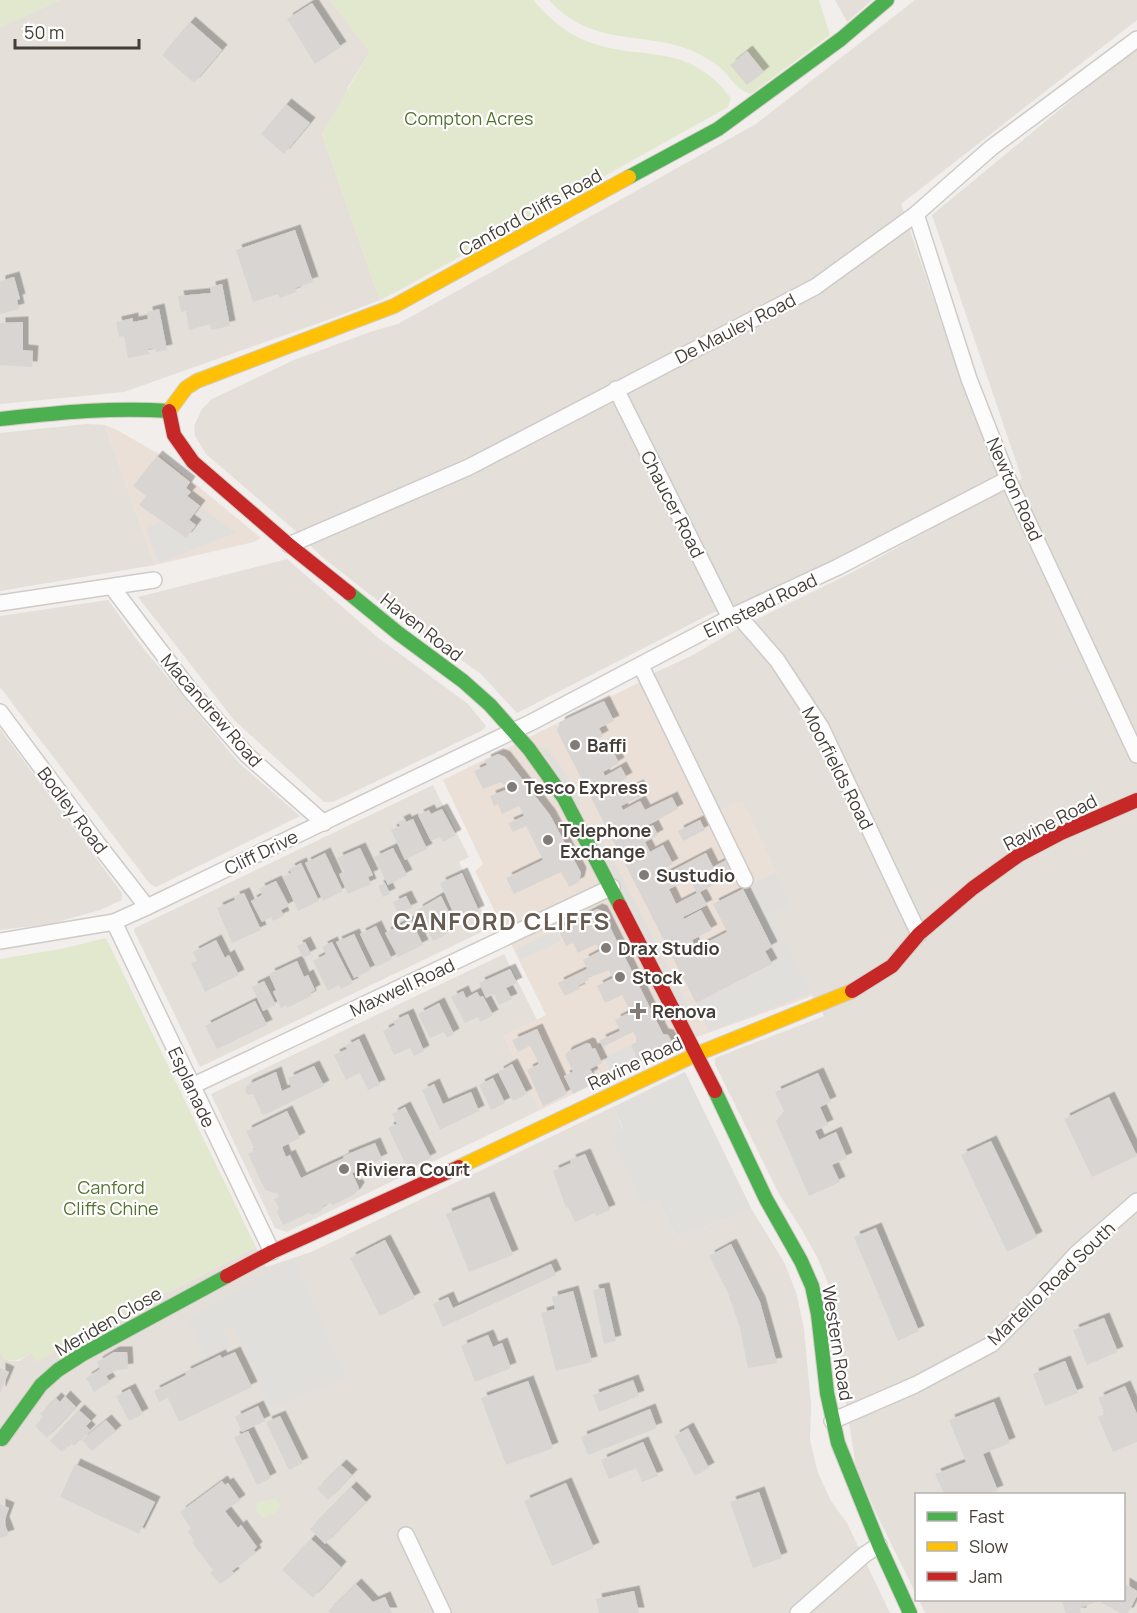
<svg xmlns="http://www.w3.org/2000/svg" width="1137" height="1613" font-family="Manrope,sans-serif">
  <defs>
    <filter id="shadow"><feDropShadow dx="5.5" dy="-5.5" stdDeviation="0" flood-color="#0004"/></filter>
  </defs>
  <rect width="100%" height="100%" fill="#f1eeeb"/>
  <g fill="#e4dfd9">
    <polygon points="60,0 330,0 370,52 348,87 346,95 322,134 380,300 333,318 124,392 0,404 0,27"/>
    <polygon points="835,0 872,0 847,22"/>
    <polygon points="915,0 1137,0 1137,20 901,204 961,380 999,478 743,604 714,612 517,713 481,674 386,607 321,556 298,533 206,454 195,436 194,426 202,409 212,399 294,360 373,331 398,324 756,124"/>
    <polygon points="1137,46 1137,1613 925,1613 919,1600 1124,1600 1124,1494 916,1494 916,1594 876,1513 856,1467 844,1391 835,1312 828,1283 818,1259 802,1230 779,1194 715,1064 715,1058 824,1016 789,956 768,914 791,903 742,801 718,812 650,675 691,656 739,628 851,573 1022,479 932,215"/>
    <polygon points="86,424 105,425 155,565 0,591 0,433"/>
    <polygon points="287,559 377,637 468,704 486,726 483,730 333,802 324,802 234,720 138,597"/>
    <polygon points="108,600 143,648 239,763 300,816 156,887 150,884 0,687 0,616"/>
    <polygon points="0,729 122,893 122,900 100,910 50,924 0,930"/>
    <polygon points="433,785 469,857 459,862 490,928 200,1067 134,931 135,928"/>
    <polygon points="504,954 537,1020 504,1036 540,1110 287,1232 275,1228 211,1094"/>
    <polygon points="613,1107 623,1129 612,1134 644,1204 657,1199 676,1237 752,1210 784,1262 796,1292 804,1329 811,1405 810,1440 818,1473 831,1501 847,1523 890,1613 0,1613 0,1352 5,1359 10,1361 19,1361 31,1353 37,1361 141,1303 183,1285 256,1247 266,1267 311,1252"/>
  </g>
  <g fill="#ebe0d8">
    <polygon points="105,425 115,429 159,454 261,538 254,542 155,565"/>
    <polygon points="642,681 708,817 742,800 791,903 768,914 812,996 680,1043 540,1110 504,1036 546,1015 475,871 483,864 443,780"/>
  </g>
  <g fill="#e2e8cd">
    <polygon points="0,0 60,0 0,27"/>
    <path d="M330 0H533C547 16 564 32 584 40 641 64 685 38 731 98L728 107 712 116 409 285 380 300 322 134C339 106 353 79 370 52Z"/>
    <path d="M549 0H819L830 35 751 94C735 90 730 75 717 65 710 60 701 55 693 51 642 30 592 48 549 0Z"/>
    <path d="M106 938 256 1247 183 1285 141 1303 36 1362 31 1353C21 1359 16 1363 5 1359L0 1352V959L61 949Z"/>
    <polygon points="276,1498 280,1507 275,1514 263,1518 256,1511 257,1503"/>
  </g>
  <g fill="#e1dfdc">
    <polygon points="200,506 236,533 159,563 146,529 160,521 186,538 196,526 189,520"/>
    <polygon points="540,747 548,749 581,797 580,808"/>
    <polygon points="592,831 600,836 638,908 688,1006 685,1013"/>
    <polygon points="776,872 791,903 768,914 811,993 709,1032 696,1003 772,964 765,951 772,947 743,889"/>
    <polygon points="556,930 561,941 521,960 516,949"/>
    <polygon points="631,1045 639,1062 612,1075 604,1057"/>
    <polygon points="685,1072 752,1210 676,1237 657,1199 644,1205 611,1134 623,1128 613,1107"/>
    <polygon points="294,1260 346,1378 271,1407 232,1325 224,1330 231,1354 222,1358 220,1355 209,1361 187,1319 273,1269"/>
  </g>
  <g fill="#d9d5d2" fill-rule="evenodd" filter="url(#shadow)">
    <polygon points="312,3 341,47 315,64 287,19"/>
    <polygon points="190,22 222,50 194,83 162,55"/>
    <polygon points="747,51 764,72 747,85 730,65"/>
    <polygon points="286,104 310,123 284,154 261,134"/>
    <polygon points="295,230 313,282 295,288 296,292 280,298 278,294 253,302 236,250"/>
    <polygon points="14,277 20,299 17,300 19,309 0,314 0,281"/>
    <polygon points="222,284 230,326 211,330 210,324 189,330 186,311 181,312 178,296 211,293 210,287"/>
    <polygon points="159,309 167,350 156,352 155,348 148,349 149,354 128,358 124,336 119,337 116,322 133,318 133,322 148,319 147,312"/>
    <polygon points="23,322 23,350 33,351 32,367 0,365 0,323"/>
    <polygon points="157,456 190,482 186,488 191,492 187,496 200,506 189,520 196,525 186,538 139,505 146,496 133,486"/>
    <path d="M604 701 614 721 599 728 603 736 588 744 592 752 609 743 619 763 603 772 605 776 621 767 627 778 612 786 617 795 638 785 643 795 621 806 623 810 640 801 645 810 672 797 678 809 642 828 643 830 653 825 658 835 645 842 650 852 663 845 673 864 660 871 662 876 706 853 713 867 728 859 735 874 700 892 707 905 683 917 684 919 701 910 712 930 692 940 696 948 727 932 713 904 743 889 772 947 765 951 772 964 696 1003 557 731 560 722ZM690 879 697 893 676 904 669 889Z"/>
    <polygon points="498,754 505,757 550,815 581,873 579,882 569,887 561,872 514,894 506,878 543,860 526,826 513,832 508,823 524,816 519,806 502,814 498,804 494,806 490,796 508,789 506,784 503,785 501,782 483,789 474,771 487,765 485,760"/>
    <polygon points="442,809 456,835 443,842 440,837 431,841 418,815 429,810 431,814"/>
    <polygon points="405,819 406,822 413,819 427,849 405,860 391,830 400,826 398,822"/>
    <polygon points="700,820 705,830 683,841 678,831"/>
    <polygon points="360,848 373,875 368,877 371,884 348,894 339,874 344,872 337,858"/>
    <polygon points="393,848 407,875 388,885 374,857"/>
    <polygon points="325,853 343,891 323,901 305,863"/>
    <polygon points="301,863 319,901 298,911 283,877 291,873 289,869"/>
    <polygon points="462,873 479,911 457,921 440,883"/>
    <polygon points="276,881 289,906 281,910 284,916 273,921 271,917 262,922 251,901 262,895 259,889"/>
    <polygon points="385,883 390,894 383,897 378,886"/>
    <polygon points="244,893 261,930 232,943 217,908 235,900 234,897"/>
    <polygon points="406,896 412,908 398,914 393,902"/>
    <polygon points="441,896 456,926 445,931 447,934 433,941 417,910"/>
    <polygon points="597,909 602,911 663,1034 668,1035 672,1042 670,1048 639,1062 631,1045 638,1041 633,1032 603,1047 600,1040 620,1031 615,1020 630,1012 622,995 605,1003 597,986 613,978 609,970 588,978 589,980 578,986 580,989 565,996 558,983 587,969 583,960 600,951 596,944 578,953 573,943 566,946 558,929"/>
    <polygon points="411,920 423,945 398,957 385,933"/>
    <polygon points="376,926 392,959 376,967 360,934"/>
    <polygon points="354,934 371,970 354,978 336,942"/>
    <polygon points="216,940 225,958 229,955 239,975 205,992 191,963 197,961 193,952"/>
    <polygon points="305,942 311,954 303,958 297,946"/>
    <polygon points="332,942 353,983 341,989 339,985 328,991 313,961 326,954 322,947"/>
    <polygon points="297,961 304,977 308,975 315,990 310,993 311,996 287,1008 286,1005 281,1008 273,992 276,990 269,974"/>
    <polygon points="510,969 517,983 506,988 512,999 499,1005 494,994 486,998 479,983"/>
    <polygon points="264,981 276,1005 263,1011 252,987"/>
    <polygon points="463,991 466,998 477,992 480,997 483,996 493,1015 480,1022 478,1017 465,1023 451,997"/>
    <polygon points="255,1001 267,1025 217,1049 205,1026"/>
    <polygon points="439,1003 454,1034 447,1038 444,1032 430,1038 418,1014"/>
    <polygon points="408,1014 424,1051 414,1056 410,1048 394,1055 383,1031 395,1025 393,1021"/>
    <polygon points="537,1029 567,1094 543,1106 527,1070 539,1064 530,1046 518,1052 512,1040"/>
    <polygon points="359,1039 380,1085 368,1090 360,1073 346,1080 334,1055 347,1049 345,1046"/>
    <polygon points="587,1043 590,1044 592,1049 595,1048 602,1063 590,1069 593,1074 588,1077 592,1084 573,1094 564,1076 573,1072 565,1055 567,1052"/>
    <polygon points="512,1064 527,1094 513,1101 498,1072"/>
    <polygon points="314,1066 324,1086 264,1115 262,1114 253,1094 248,1095 245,1091 247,1085 276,1072 282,1091 291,1087 288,1078"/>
    <polygon points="818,1073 831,1102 820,1107 828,1125 815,1131 819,1140 836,1132 847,1158 832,1165 840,1182 809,1196 776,1121 784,1111 775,1092"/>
    <polygon points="493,1078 505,1103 491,1110 479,1085"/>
    <polygon points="434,1084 443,1104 471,1092 479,1111 440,1130 422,1090"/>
    <polygon points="1109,1097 1137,1156 1092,1177 1064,1119"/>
    <polygon points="405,1107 431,1158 408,1169 388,1128 397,1124 392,1114"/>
    <polygon points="287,1111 300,1138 282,1147 286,1157 290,1155 301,1178 344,1158 343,1156 375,1143 382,1159 367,1166 365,1178 359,1180 355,1172 352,1173 359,1188 355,1194 333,1205 330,1203 323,1206 322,1210 312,1215 309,1213 283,1225 277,1212 279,1208 274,1199 279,1197 278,1194 265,1190 248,1154 255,1150 246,1131"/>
    <polygon points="991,1141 1037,1237 1007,1252 961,1155"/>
    <polygon points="585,1154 610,1210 596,1216 595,1213 575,1222 568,1207 566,1208 553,1171 571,1163 570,1160"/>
    <polygon points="489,1197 513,1255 469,1272 446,1214"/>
    <polygon points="876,1228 919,1331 898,1341 854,1237"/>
    <polygon points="385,1240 415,1298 380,1316 350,1258"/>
    <polygon points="731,1244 760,1302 777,1363 748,1368 740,1328 728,1293 709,1256"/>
    <polygon points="551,1264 556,1275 443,1327 433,1304 448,1297 453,1308"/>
    <polygon points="604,1288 616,1341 604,1344 593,1290"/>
    <polygon points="573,1291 592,1362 556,1371 541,1313 555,1309 552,1297"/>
    <polygon points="1104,1318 1118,1352 1087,1365 1073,1330"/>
    <polygon points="488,1335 493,1347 502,1343 511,1368 475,1382 461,1346"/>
    <polygon points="114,1352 127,1352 128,1369 117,1370 106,1376 110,1382 94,1392 86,1378 100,1369 97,1362"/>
    <polygon points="235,1352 252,1387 179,1422 168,1398 159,1402 154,1391 186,1375 185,1372 212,1359 220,1355 222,1358"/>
    <polygon points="1065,1361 1078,1393 1045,1406 1033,1374"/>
    <polygon points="0,1368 9,1372 0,1393"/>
    <polygon points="633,1380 639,1396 599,1412 593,1395"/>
    <polygon points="528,1381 553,1448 506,1465 481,1398"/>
    <polygon points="1125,1386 1137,1414 1137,1442 1113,1452 1098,1417 1105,1414 1098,1398"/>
    <polygon points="130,1389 143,1414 129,1421 116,1396"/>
    <polygon points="65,1396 76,1407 47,1438 35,1426 44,1417 40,1414 56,1398 60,1402"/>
    <polygon points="994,1402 1010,1443 983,1454 998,1491 989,1494 944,1494 935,1474 966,1462 949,1420"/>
    <polygon points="258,1406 265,1421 242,1432 235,1417"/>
    <polygon points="650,1409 657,1428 588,1455 581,1437"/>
    <polygon points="79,1410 91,1421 86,1426 90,1430 74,1446 71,1443 62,1452 50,1441"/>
    <polygon points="280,1416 303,1463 289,1470 266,1422"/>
    <polygon points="106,1420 116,1431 92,1451 82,1440"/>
    <polygon points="688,1428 709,1468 695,1476 674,1436"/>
    <polygon points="248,1431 271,1478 257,1485 234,1437"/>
    <polygon points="643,1442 658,1476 642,1482 636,1468 609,1479 601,1460"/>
    <polygon points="75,1464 155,1502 139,1534 60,1497"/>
    <polygon points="341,1465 352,1475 328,1500 317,1489"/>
    <polygon points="222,1481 225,1485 228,1483 240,1500 225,1511 238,1528 241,1525 257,1547 254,1550 256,1553 232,1571 234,1574 220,1584 210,1573 213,1570 192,1543 194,1541 188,1531 191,1529 180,1512"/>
    <polygon points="566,1483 594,1548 552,1566 524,1501"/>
    <polygon points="351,1487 366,1502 325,1544 310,1529"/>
    <polygon points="759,1492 782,1558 753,1568 730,1502"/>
    <polygon points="0,1504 9,1508 4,1522 9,1535 0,1538"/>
    <polygon points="311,1539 341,1567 313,1598 282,1570"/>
    <polygon points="1124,1583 1137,1591 1137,1596 1128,1613 1120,1613 1099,1601 1080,1608 1081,1613 1066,1613 1061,1600 1124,1600"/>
    <polygon points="356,1584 373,1602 385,1597 392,1613 330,1613 328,1611"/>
    <polygon points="634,1591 639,1613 599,1613 596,1599"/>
  </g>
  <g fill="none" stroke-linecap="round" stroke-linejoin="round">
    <defs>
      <g id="street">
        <polyline points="916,214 969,379 1008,479 1137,755"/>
        <polyline points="616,389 730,618"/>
        <polyline points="289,545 469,467 815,287 916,214 991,148 1137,39"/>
        <polyline points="112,587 190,690 247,755 324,823"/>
        <polyline points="0,603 154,580"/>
        <polyline points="737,614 777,660 821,727 919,934"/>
        <polyline points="641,666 745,880"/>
        <polyline points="0,712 98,844 147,907"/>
        <polyline points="114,922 272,1252"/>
        <polyline points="0,941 114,922 147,907 532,722 737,614 838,567 1008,479"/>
        <polyline points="192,1086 612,887"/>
        <polyline points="832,1421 915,1385 992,1344 1018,1318 1076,1254 1137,1201"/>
        <polyline points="406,1535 443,1613"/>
        <polyline points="798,1613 864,1555 879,1545"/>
      </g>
      <g id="fast">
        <polyline points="629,177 718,129 841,39 887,0"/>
        <path d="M0 419C57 413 111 407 169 411"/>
        <polyline points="349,593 398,633 463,681 490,705 529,749 564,798 620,906"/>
        <polyline points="715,1091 766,1199 801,1261 812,1286 818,1314 827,1393 838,1443 879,1545 910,1613"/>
        <polyline points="2,1439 41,1385 58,1370 83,1354 227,1276"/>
      </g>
      <g id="slow">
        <polyline points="169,411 186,388 197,381 394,306 629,177"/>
        <polyline points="459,1167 697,1054 852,991"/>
      </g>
      <g id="jam">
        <polyline points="169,411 174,435 193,462 289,545 349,593"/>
        <polyline points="620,906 715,1091"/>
        <polyline points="852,991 892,966 919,934 973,888 1019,855 1061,833 1137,800"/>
        <polyline points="227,1276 272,1252 459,1167"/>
      </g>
    </defs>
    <use href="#street" stroke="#cecbc9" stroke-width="18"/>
    <use href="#fast" stroke="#d2ccc5" stroke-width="16"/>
    <use href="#slow" stroke="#d2ccc5" stroke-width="16"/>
    <use href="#jam" stroke="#d2ccc5" stroke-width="16"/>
    <use href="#street" stroke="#fdfcfc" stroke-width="15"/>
    <use href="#fast" stroke="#4caf50" stroke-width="14"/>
    <use href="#slow" stroke="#ffc107" stroke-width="14"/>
    <use href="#jam" stroke="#c62828" stroke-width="14"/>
  </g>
  <g fill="#817c77" stroke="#fff" stroke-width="2">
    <circle cx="575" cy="745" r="6"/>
    <circle cx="512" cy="787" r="6"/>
    <circle cx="548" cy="840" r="6"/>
    <circle cx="644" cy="875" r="6"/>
    <circle cx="606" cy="948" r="6"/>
    <circle cx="620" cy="977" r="6"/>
    <path d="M635 1002h6v6h6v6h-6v6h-6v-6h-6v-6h6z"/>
    <circle cx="344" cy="1169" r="6"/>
  </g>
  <g text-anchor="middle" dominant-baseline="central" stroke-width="4.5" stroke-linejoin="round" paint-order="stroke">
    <g font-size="18" fill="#557230" stroke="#fff">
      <text x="469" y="118">Compton Acres</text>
      <text x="111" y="1187">Canford<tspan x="111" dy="21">Cliffs Chine</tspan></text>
    </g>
    <g font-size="18" fill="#453e38" stroke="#fff">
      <text transform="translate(530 212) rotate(-29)">Canford Cliffs Road</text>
      <text transform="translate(735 328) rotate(-27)">De Mauley Road</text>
      <text transform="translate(1015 489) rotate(66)">Newton Road</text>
      <text transform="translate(673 504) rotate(63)">Chaucer Road</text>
      <text transform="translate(760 605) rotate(-26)">Elmstead Road</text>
      <text transform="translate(422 627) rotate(38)">Haven Road</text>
      <text transform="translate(212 710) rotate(49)">Macandrew Road</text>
      <text transform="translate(838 768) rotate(63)">Moorfields Road</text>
      <text transform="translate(73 810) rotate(53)">Bodley Road</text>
      <text transform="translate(1050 822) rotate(-27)">Ravine Road</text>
      <text transform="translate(261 852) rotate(-26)">Cliff Drive</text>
      <text transform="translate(402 987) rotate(-25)">Maxwell Road</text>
      <text transform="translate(635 1063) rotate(-25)">Ravine Road</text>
      <text transform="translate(192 1087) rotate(65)">Esplanade</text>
      <text transform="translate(1051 1283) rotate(-44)">Martello Road South</text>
      <text transform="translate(108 1321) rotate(-30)">Meriden Close</text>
      <text transform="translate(838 1343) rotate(81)">Western Road</text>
    </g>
    <g font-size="18" font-weight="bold" fill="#453e38" stroke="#fff" text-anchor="start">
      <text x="587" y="745">Baffi</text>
      <text x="524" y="787">Tesco Express</text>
      <text x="560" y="830">Telephone<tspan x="560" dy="21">Exchange</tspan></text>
      <text x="656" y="875">Sustudio</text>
      <text x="618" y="948">Drax Studio</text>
      <text x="632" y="977">Stock</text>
      <text x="652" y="1011">Renova</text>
      <text x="356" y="1169">Riviera Court</text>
    </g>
    <g font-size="24" font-weight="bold" letter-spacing="1.5" fill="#675a50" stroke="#fff">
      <text x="502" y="920">CANFORD CLIFFS</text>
    </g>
  </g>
  <rect x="915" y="1493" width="210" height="108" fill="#ffffff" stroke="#b5b2af" stroke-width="1.5"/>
  <rect x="927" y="1512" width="30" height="9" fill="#4caf50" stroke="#b5b2af" stroke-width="1.5"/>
  <text x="969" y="1523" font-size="18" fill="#453e38">Fast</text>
  <rect x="927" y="1542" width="30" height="9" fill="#ffc107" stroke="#b5b2af" stroke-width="1.5"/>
  <text x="969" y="1553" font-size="18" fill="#453e38">Slow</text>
  <rect x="927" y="1572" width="30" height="9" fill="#c62828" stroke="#b5b2af" stroke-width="1.5"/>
  <text x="969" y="1583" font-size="18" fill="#453e38">Jam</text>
  <path d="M15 39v9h124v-9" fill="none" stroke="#453e38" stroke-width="3"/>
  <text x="24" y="39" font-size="18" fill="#453e38" stroke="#ffffff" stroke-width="4.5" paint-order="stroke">50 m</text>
</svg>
